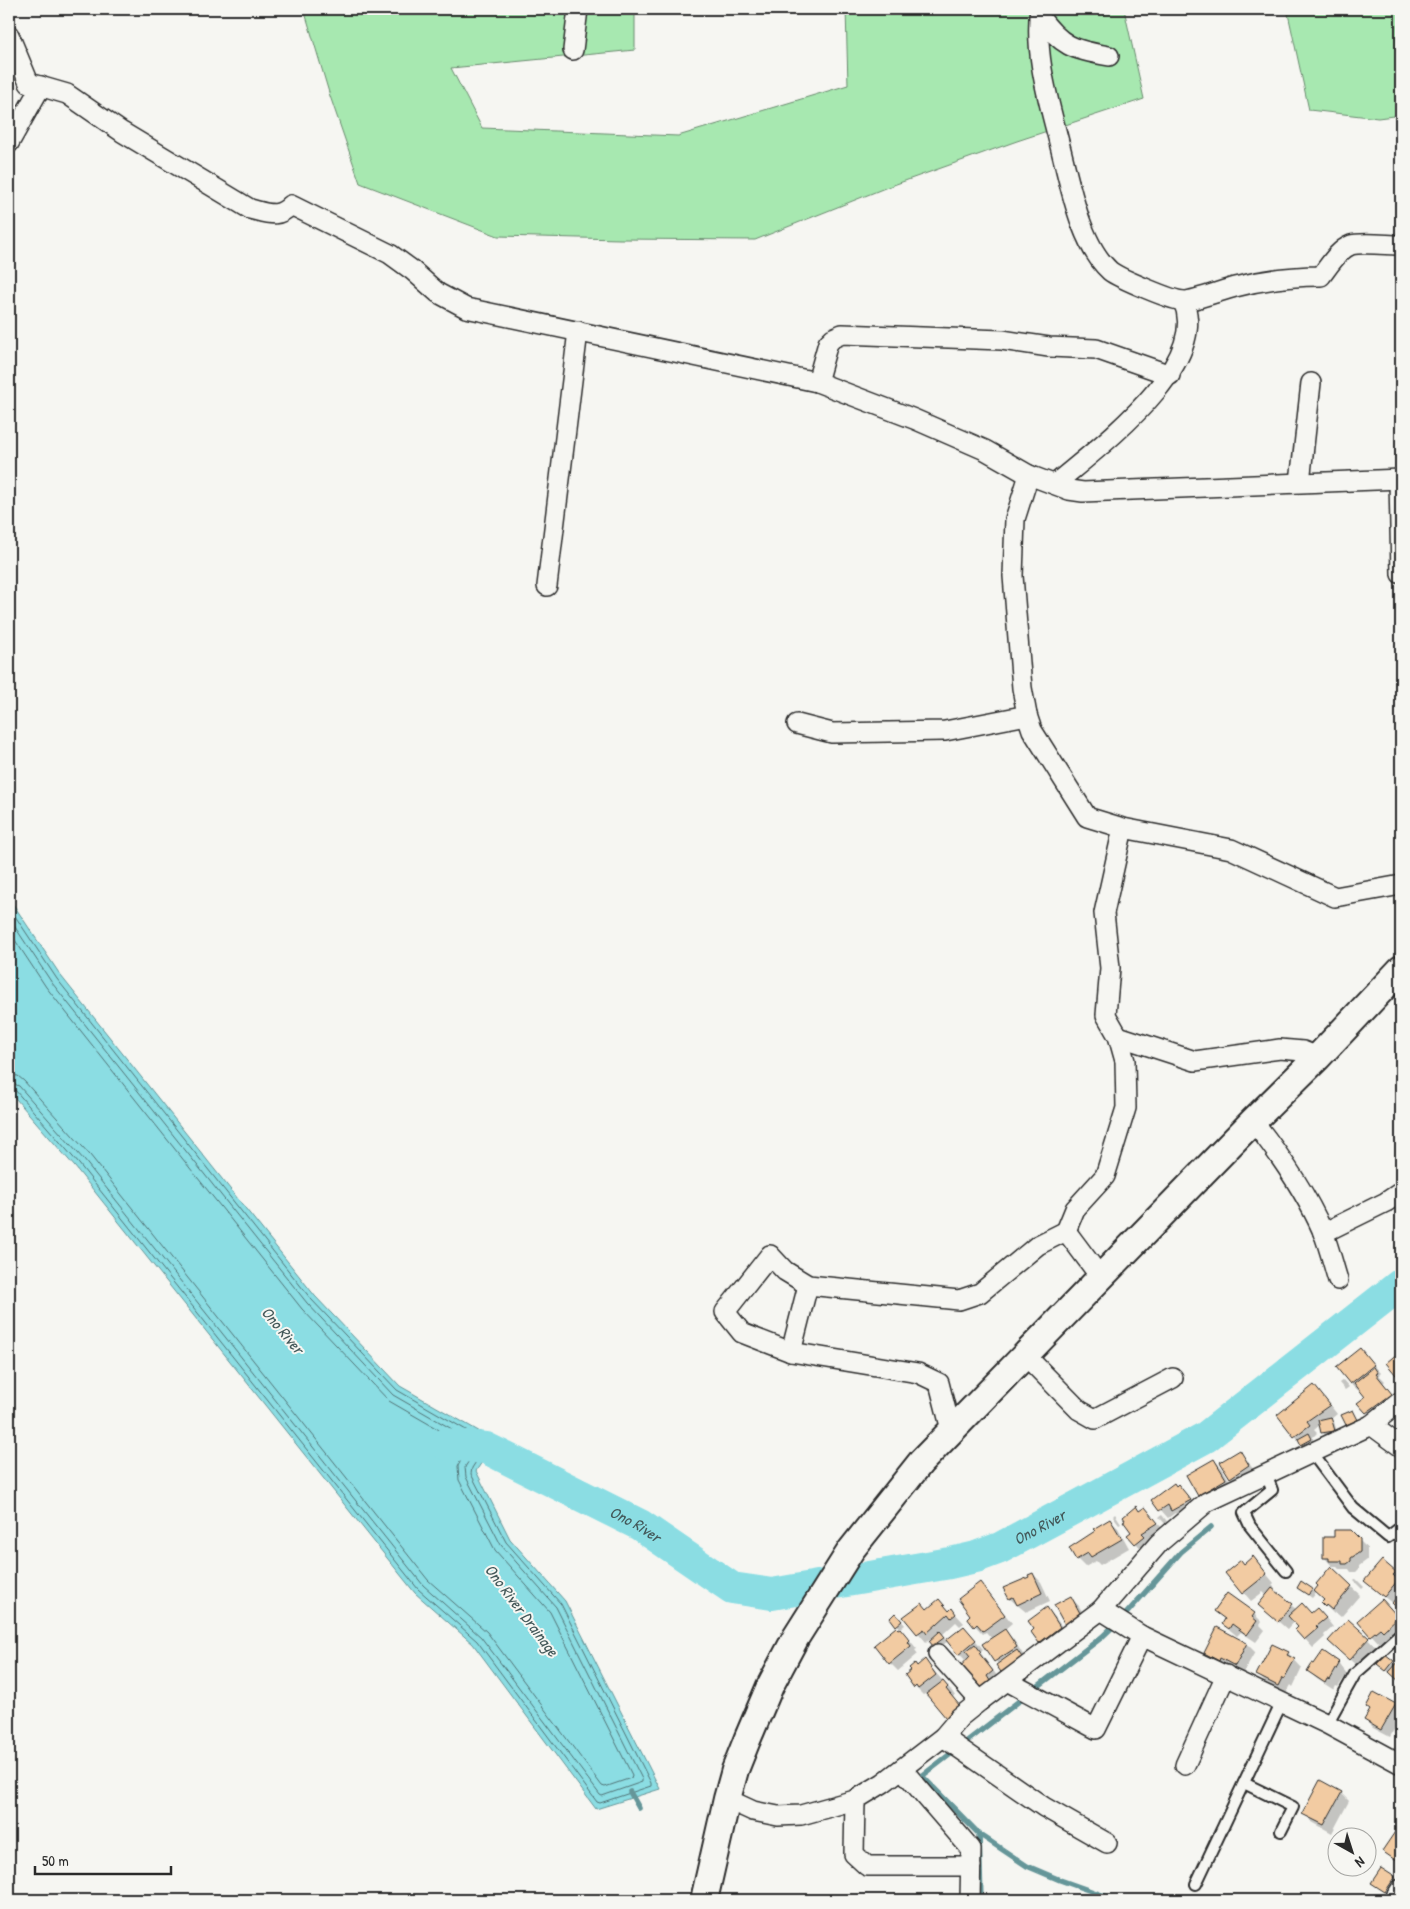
<svg xmlns="http://www.w3.org/2000/svg" width="1410" height="1909" font-family="'Patrick Hand',sans-serif">
  <rect width="100%" height="100%" fill="#f6f6f2"/>
  <filter id="ink" filterUnits="userSpaceOnUse"><feTurbulence type="fractalNoise" baseFrequency=".02" numOctaves="2"/><feDisplacementMap in="SourceGraphic" scale="10" xChannelSelector="R" yChannelSelector="G"/><feConvolveMatrix kernelMatrix="1 2 1 2 8 2 1 2 1" color-interpolation-filters="sRGB"/></filter>
  <g filter="url(#ink)">
    <g fill="#a7e8b0" stroke="#698a6e">
      <polygon points="304,9 635,9 635,50 451,68 482,128 678,136 848,85 846,9 1124,9 1144,99 1017,141 885,188 755,240 620,239 498,236 360,183 330,96"/>
      <polygon points="1287,9 1401,9 1401,115 1378,118 1309,110"/>
    </g>
    <polygon fill="#8bdde3" stroke="#659699" points="9,898 61,976 315,1296 400,1386 496,1441 476,1471 510,1539 565,1601 660,1789 596,1809 473,1644 415,1593 75,1167 9,1091"/>
    <g fill="#0003">
      <polygon points="1360,1350 1381,1373 1379,1375 1385,1381 1383,1383 1399,1403 1375,1420 1367,1412 1367,1397 1361,1390 1359,1391 1350,1383"/>
      <polygon points="1343,1380 1349,1387 1345,1390 1339,1383"/>
      <polygon points="1322,1395 1337,1414 1331,1419 1334,1422 1338,1435 1326,1436 1322,1432 1320,1425 1314,1430 1317,1433 1312,1438 1315,1443 1305,1448 1279,1415"/>
      <polygon points="1353,1411 1360,1424 1350,1428 1347,1425"/>
      <polygon points="1239,1452 1247,1460 1256,1474 1239,1485 1231,1477"/>
      <polygon points="1214,1460 1222,1468 1234,1488 1207,1504 1199,1496 1188,1476"/>
      <polygon points="1186,1494 1198,1508 1181,1518 1175,1513 1168,1518 1152,1500"/>
      <polygon points="1140,1512 1153,1517 1165,1532 1144,1552 1129,1535 1133,1532"/>
      <polygon points="1115,1514 1121,1523 1119,1524 1113,1516"/>
      <polygon points="1162,1515 1169,1524 1167,1526 1159,1517"/>
      <polygon points="1109,1520 1118,1528 1129,1548 1100,1565 1096,1561 1085,1567 1077,1559 1097,1532"/>
      <polygon points="1351,1532 1367,1548 1367,1560 1359,1566 1359,1569 1356,1572 1351,1572 1349,1569 1339,1569 1336,1566 1332,1566 1324,1557 1336,1538"/>
      <polygon points="1253,1558 1274,1583 1272,1585 1275,1588 1273,1590 1297,1610 1325,1617 1333,1627 1324,1635 1325,1637 1313,1648 1297,1630 1299,1627 1294,1621 1287,1629 1259,1605 1267,1596 1263,1592 1251,1601 1227,1573 1244,1565"/>
      <polygon points="1331,1568 1360,1595 1341,1617 1335,1612 1334,1614 1323,1603 1325,1600 1317,1592 1312,1598 1298,1588 1312,1590 1314,1592"/>
      <polygon points="1395,1573 1401,1580 1401,1593 1396,1600 1401,1604 1401,1610 1374,1589"/>
      <polygon points="1033,1574 1041,1582 1050,1601 1026,1612 1010,1599 1005,1588 1031,1578"/>
      <polygon points="1356,1579 1364,1587 1362,1589 1354,1581"/>
      <polygon points="980,1584 1012,1623 1004,1630 1013,1639 1024,1656 1022,1657 998,1664 984,1644 992,1639 986,1632 983,1634 968,1618 972,1615"/>
      <polygon points="1070,1597 1079,1606 1089,1624 1074,1632 1066,1624"/>
      <polygon points="939,1601 950,1612 952,1610 964,1623 960,1626 956,1622 942,1635 947,1641 964,1627 983,1649 980,1652 1000,1680 994,1685 997,1689 986,1698 960,1668 966,1661 948,1641 938,1649 929,1639 926,1642 905,1617 922,1605 927,1610"/>
      <polygon points="1047,1609 1055,1617 1068,1636 1048,1650 1040,1642"/>
      <polygon points="1390,1609 1401,1621 1401,1630 1392,1638 1388,1635 1379,1643 1359,1621"/>
      <polygon points="1216,1611 1254,1614 1262,1622 1260,1625 1265,1630 1256,1642 1241,1632 1237,1636 1223,1624 1226,1621"/>
      <polygon points="899,1618 905,1625 901,1628 897,1625"/>
      <polygon points="1348,1621 1376,1647 1358,1667 1338,1649"/>
      <polygon points="908,1638 917,1649 915,1650 918,1654 898,1671 890,1663"/>
      <polygon points="1247,1644 1255,1652 1243,1673 1229,1665 1227,1668 1213,1661 1205,1653"/>
      <polygon points="1288,1653 1302,1668 1293,1687 1291,1685 1286,1694 1266,1683 1258,1675"/>
      <polygon points="1386,1655 1397,1665 1401,1661 1401,1682 1382,1667"/>
      <polygon points="925,1661 951,1690 955,1696 953,1697 967,1715 955,1725 929,1695 927,1696 925,1694 923,1695 915,1687 917,1667"/>
      <polygon points="1338,1662 1347,1674 1338,1687 1336,1686 1334,1690 1317,1679 1308,1671"/>
      <polygon points="1397,1685 1401,1689 1401,1694 1395,1688"/>
      <polygon points="1375,1694 1395,1705 1401,1711 1401,1717 1390,1737 1373,1728 1365,1720 1371,1711"/>
      <polygon points="1401,1731 1401,1746 1397,1742"/>
      <polygon points="1341,1793 1349,1801 1332,1833 1312,1822 1304,1813"/>
      <polygon points="1401,1826 1401,1865 1384,1851"/>
      <polygon points="1395,1879 1398,1882 1389,1895 1386,1893"/>
    </g>
    <g fill="none" stroke-linecap="round" stroke-linejoin="round">
      <g stroke="#517275" stroke-width="1">
        <polyline points="9,907 57,979 311,1299 397,1390 487,1442 487,1445 472,1468 471,1474 506,1542 561,1604 651,1783 651,1786 600,1803 597,1802 477,1641 418,1589 79,1164 15,1090 9,1088"/>
        <polyline points="9,918 52,983 307,1303 393,1395 478,1444 478,1447 465,1467 466,1477 501,1545 556,1607 642,1779 642,1782 602,1796 600,1795 481,1637 423,1585 84,1160 19,1086 9,1082"/>
        <polyline points="9,931 46,987 302,1309 389,1401 467,1446 467,1449 458,1466 459,1480 495,1550 550,1612 632,1775 631,1778 605,1787 602,1786 487,1632 428,1580 90,1155 24,1081 18,1076 9,1075"/>
      </g>
      <g stroke="#659699" stroke-width="5.5">
        <polyline points="630,1792 639,1808"/>
        <polyline points="979,1834 1027,1866 1060,1880 1116,1900"/>
        <polyline points="981,1900 979,1834 922,1776 1102,1637 1125,1615 1181,1552 1211,1527"/>
      </g>
      <path stroke="#8bdde3" stroke-width="32" id="s1" d="M446 1444 486 1448 640 1525 732 1588 772 1594 950 1563 976 1557 1000 1548 1206 1437 1401 1284"/>
    </g>
    <g fill="#f2cba2" stroke="#2b2b2b">
      <polygon points="1360,1348 1374,1365 1350,1384 1336,1367"/>
      <polygon points="1398,1353 1401,1357 1401,1381 1386,1363"/>
      <polygon points="1374,1367 1378,1373 1376,1374 1392,1394 1366,1413 1357,1403 1365,1397 1354,1383"/>
      <polygon points="1314,1385 1330,1405 1307,1421 1310,1425 1294,1437 1277,1415"/>
      <polygon points="1353,1410 1358,1420 1346,1425 1341,1415"/>
      <polygon points="1331,1417 1335,1431 1321,1433 1318,1420"/>
      <polygon points="1309,1433 1312,1439 1301,1445 1298,1439"/>
      <polygon points="1240,1450 1249,1465 1230,1478 1220,1462"/>
      <polygon points="1214,1459 1226,1479 1198,1496 1186,1475"/>
      <polygon points="1174,1483 1176,1486 1178,1484 1191,1500 1171,1511 1168,1505 1159,1511 1151,1500"/>
      <polygon points="1136,1506 1139,1511 1145,1507 1158,1523 1142,1533 1145,1536 1135,1544 1127,1535 1131,1532 1123,1521 1125,1520 1123,1517"/>
      <polygon points="1110,1519 1122,1539 1091,1557 1088,1553 1076,1560 1069,1548 1095,1531 1093,1529"/>
      <polygon points="1334,1530 1351,1530 1360,1539 1360,1552 1351,1558 1351,1561 1347,1564 1342,1564 1342,1561 1329,1561 1329,1558 1323,1558 1323,1537 1334,1537"/>
      <polygon points="1253,1556 1267,1574 1242,1594 1225,1573 1241,1560 1244,1564"/>
      <polygon points="1382,1560 1396,1572 1393,1575 1398,1580 1384,1597 1364,1581"/>
      <polygon points="1331,1566 1352,1586 1332,1610 1326,1605 1325,1607 1321,1603 1324,1600 1314,1591 1318,1586 1316,1584"/>
      <polygon points="1033,1573 1042,1593 1017,1605 1013,1597 1009,1599 1003,1588 1029,1577 1028,1575"/>
      <polygon points="1301,1581 1313,1589 1308,1595 1297,1588"/>
      <polygon points="980,1582 1005,1615 983,1631 977,1624 974,1627 967,1618 970,1615 958,1599"/>
      <polygon points="1272,1588 1293,1604 1278,1622 1258,1605"/>
      <polygon points="1227,1593 1255,1613 1252,1617 1257,1621 1247,1635 1232,1624 1229,1629 1222,1624 1225,1619 1214,1611"/>
      <polygon points="1071,1596 1081,1615 1065,1625 1054,1605"/>
      <polygon points="1396,1598 1401,1602 1401,1612 1392,1603"/>
      <polygon points="939,1599 949,1611 952,1608 956,1614 951,1618 948,1614 927,1633 924,1629 917,1634 903,1617 922,1603 927,1609"/>
      <polygon points="1382,1599 1398,1617 1383,1631 1380,1628 1370,1636 1357,1621"/>
      <polygon points="1302,1603 1311,1613 1317,1608 1326,1618 1316,1626 1318,1628 1304,1640 1295,1630 1298,1627 1288,1616"/>
      <polygon points="1047,1607 1060,1627 1039,1643 1031,1632 1034,1629 1028,1621"/>
      <polygon points="895,1613 902,1621 896,1626 890,1618"/>
      <polygon points="1348,1619 1369,1638 1349,1660 1328,1641"/>
      <polygon points="964,1626 976,1640 958,1655 946,1640"/>
      <polygon points="896,1627 898,1629 900,1628 910,1640 908,1642 911,1646 889,1664 874,1645"/>
      <polygon points="1217,1627 1247,1643 1235,1666 1220,1658 1219,1661 1204,1653"/>
      <polygon points="1005,1629 1017,1647 994,1662 982,1644"/>
      <polygon points="940,1631 945,1637 933,1646 929,1641"/>
      <polygon points="975,1644 981,1652 979,1653 993,1671 987,1676 990,1681 977,1691 959,1668 970,1656 966,1651"/>
      <polygon points="1272,1644 1289,1652 1287,1655 1295,1659 1284,1679 1282,1678 1278,1686 1256,1675"/>
      <polygon points="1017,1650 1024,1660 1003,1675 996,1665"/>
      <polygon points="1323,1651 1339,1662 1338,1663 1339,1664 1330,1680 1327,1679 1325,1683 1307,1671 1312,1663 1314,1664"/>
      <polygon points="1385,1654 1394,1661 1386,1671 1377,1664"/>
      <polygon points="925,1659 936,1675 918,1689 916,1686 914,1688 905,1675 911,1670 909,1668 915,1663 917,1666"/>
      <polygon points="1401,1659 1401,1683 1389,1672"/>
      <polygon points="943,1681 948,1687 946,1689 960,1706 946,1718 926,1694"/>
      <polygon points="1374,1692 1396,1704 1381,1730 1364,1720 1370,1710 1366,1707"/>
      <polygon points="1320,1780 1342,1792 1324,1825 1302,1814"/>
      <polygon points="1401,1823 1401,1864 1382,1851"/>
      <polygon points="1381,1868 1395,1877 1385,1892 1371,1883"/>
    </g>
    <g fill="none" stroke-linecap="round" stroke-linejoin="round">
      <defs>
        <g id="lane">
          <polyline points="1312,1453 1353,1508 1388,1537 1401,1527"/>
          <polyline points="1266,1474 1272,1490 1244,1513 1250,1526 1286,1571"/>
          <polyline points="1327,1724 1355,1674 1401,1633"/>
          <polyline points="1244,1783 1293,1807 1281,1831"/>
          <polyline points="1196,1884 1282,1702"/>
        </g>
        <g id="street">
          <path d="M1040 9C1034 55 1049 102 1060 146 1070 184 1080 244 1110 271 1119 278 1173 301 1184 301 1193 301 1223 290 1235 287 1262 280 1293 276 1321 276 1329 266 1338 250 1351 245 1360 242 1389 245 1401 245"/>
          <path d="M1039 16C1061 46 1073 50 1109 56"/>
          <path d="M9 35 29 83 67 94 122 132 250 209C267 213 278 219 291 205L390 254 412 270 438 293 466 308 817 382 914 419 985 450 1029 475 1069 490 1083 492 1401 479"/>
          <polyline points="573,50 578,9"/>
          <polyline points="9,143 41,86"/>
          <polyline points="817,382 828,343 833,338 842,334 1002,340 1049,347 1096,349 1170,375"/>
          <polyline points="1029,475 1015,519 1013,576 1022,688 1027,715 1032,730 1087,817 1123,828 1231,849 1335,897 1401,885"/>
          <polyline points="1399,480 1401,574"/>
          <polyline points="1300,482 1311,383"/>
          <path d="M1055 484C1097 448 1212 365 1183 301"/>
          <polyline points="547,586 578,331"/>
          <polyline points="797,724 832,733 945,731 1027,715"/>
          <polyline points="1118,1036 1195,1061 1280,1049 1303,1051 1318,1057"/>
          <path d="M1253 1121C1280 1155 1305 1191 1323 1232 1329 1247 1333 1264 1338 1280"/>
          <polyline points="1066,1231 1075,1209 1105,1176 1126,1108 1125,1061 1118,1036 1106,1015 1110,968 1104,913 1123,828"/>
          <polyline points="1323,1233 1386,1202 1401,1192"/>
          <polyline points="791,1352 808,1285"/>
          <polyline points="1025,1355 1079,1410 1095,1419 1173,1378"/>
          <polyline points="1371,1425 1401,1447"/>
          <polyline points="951,1430 939,1383 918,1373 791,1352 742,1333 725,1312 770,1255 785,1271 808,1285 959,1300 980,1293 1038,1245 1066,1231 1101,1278"/>
          <polyline points="1101,1610 1142,1636 1327,1724 1401,1764"/>
          <polyline points="938,1654 980,1701"/>
          <polyline points="1007,1681 1096,1729 1142,1636"/>
          <polyline points="943,1737 1044,1807 1107,1843"/>
          <polyline points="1185,1765 1226,1675"/>
          <polyline points="902,1769 971,1849 970,1900"/>
          <polyline points="727,1799 753,1811 778,1816 801,1815 855,1800 883,1783 943,1737 960,1717 980,1701 1101,1610 1159,1543 1207,1502 1371,1425 1401,1401"/>
          <polyline points="855,1800 854,1854 867,1866 971,1866"/>
          <polyline points="1394,1900 1401,1889"/>
        </g>
        <polyline id="secondary" points="704,1900 727,1799 735,1770 747,1740 770,1686 796,1637 851,1550 921,1462 1253,1121 1318,1057 1401,969"/>
      </defs>
      <use href="#lane" stroke="#2b2b2b" stroke-width="14"/>
      <use href="#street" stroke="#2b2b2b" stroke-width="22"/>
      <use href="#secondary" stroke="#2b2b2b" stroke-width="30"/>
      <use href="#lane" stroke="#f6f6f2" stroke-width="10"/>
      <use href="#street" stroke="#f6f6f2" stroke-width="19"/>
      <use href="#secondary" stroke="#f6f6f2" stroke-width="26"/>
    </g>
  </g>
  <g text-anchor="middle" dominant-baseline="central" stroke-width="4" stroke-linejoin="round" paint-order="stroke">
    <g font-size="16" font-style="italic" fill="#435859" stroke="#f6f6f2">
      <text transform="translate(283 1330) rotate(50)">Ono River</text>
      <text stroke="none"><textPath href="#s1" startOffset="208">Ono River</textPath></text>
      <text stroke="none"><textPath href="#s1" startOffset="642">Ono River</textPath></text>
      <text transform="translate(522 1610) rotate(53)">Ono River Drainage</text>
    </g>
  </g>
  <rect width="1410" height="1909" fill="none" stroke="#f6f6f2" stroke-width="30"/>
  <rect x="15" y="15" width="1380" height="1879" fill="none" stroke="#2b2b2b" stroke-width="2" filter="url(#ink)"/>
  <g transform="translate(1352 1852) rotate(141)"><circle r="24" fill="#f6f6f2" stroke="#a5a5a2"/>
  <path d="M0-4L9 19L0 12L-9 19Z" fill="#2b2b2b"/>
  <text y="-8" font-size="14" font-weight="bold" text-anchor="middle" fill="#2b2b2b">N</text>
  </g>
  <path d="M35 1866v8h136v-8" fill="none" stroke="#2b2b2b" stroke-width="2.5"/>
  <text x="42" y="1866" font-size="15" fill="#2b2b2b" stroke="#f6f6f2" stroke-width="4" paint-order="stroke">50 m</text>
</svg>
